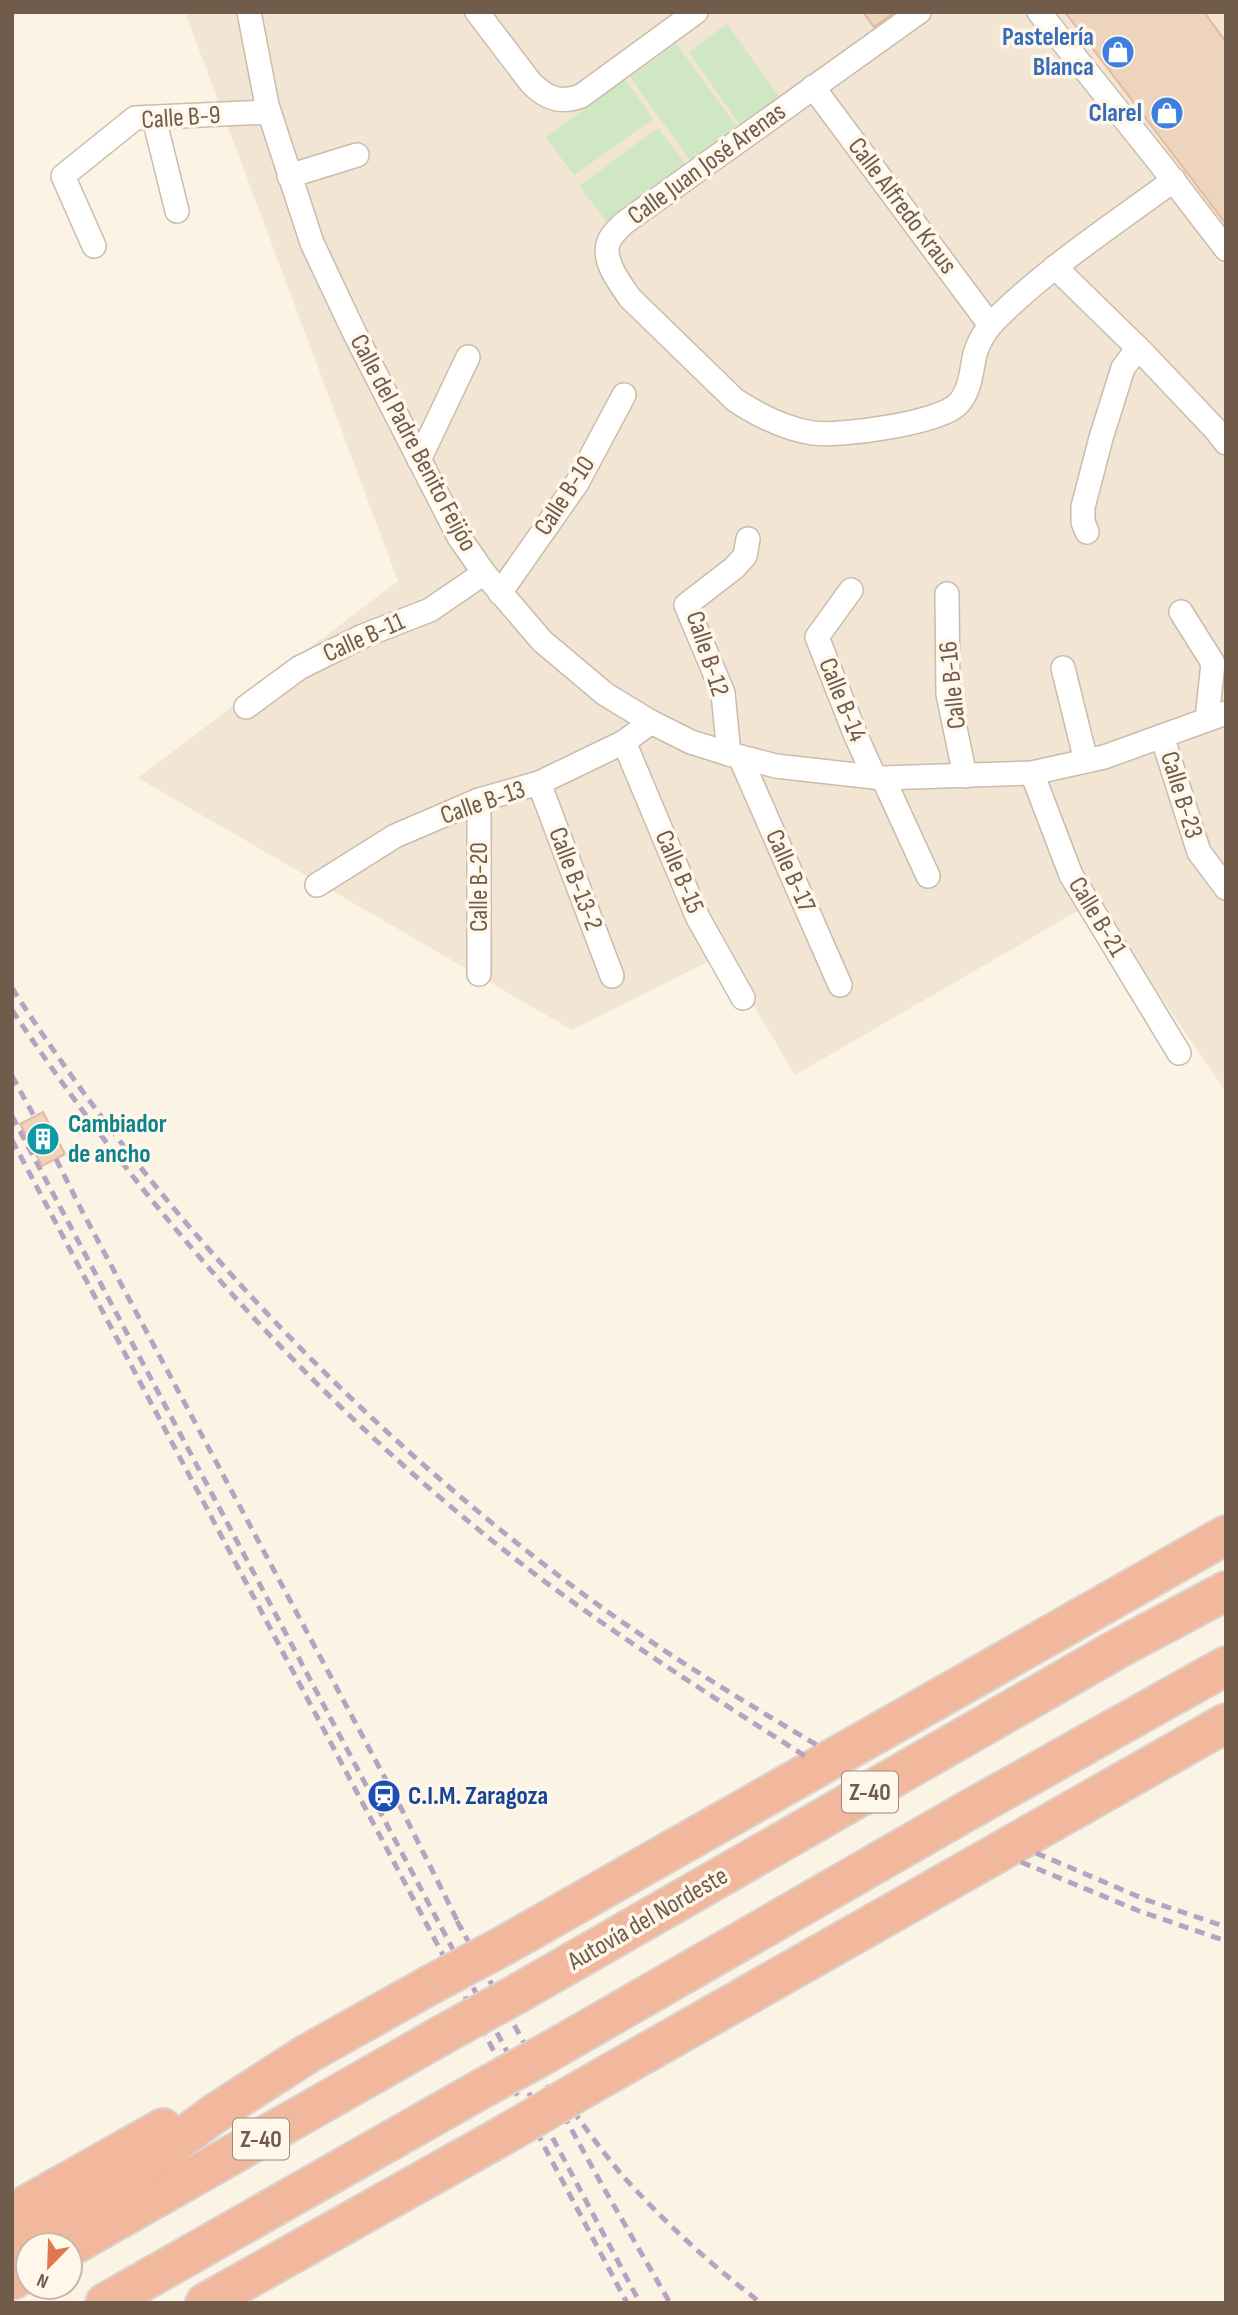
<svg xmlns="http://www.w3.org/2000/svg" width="1238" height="2315" font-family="'Sofia Sans Condensed',sans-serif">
  <rect width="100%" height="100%" fill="#fbf3e4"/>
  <polygon fill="#f2e5d3" points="185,12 1226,12 1226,1092 1095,901 795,1075 723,954 572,1030 138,778 398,581"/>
  <g fill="#d0e7c3">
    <polygon points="727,24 781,99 742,128 689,52"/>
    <polygon points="676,43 739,130 692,163 630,77"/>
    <polygon points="625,79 653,119 574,175 546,138"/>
    <polygon points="658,128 687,166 608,223 579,186"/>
  </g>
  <g fill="#eed3bd" stroke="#e0bb9f" stroke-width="2">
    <polygon points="863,12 895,12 874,27"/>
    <polygon points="1065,12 1204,12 1226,42 1226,224"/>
    <polygon points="43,1112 65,1154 42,1166 20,1124"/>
  </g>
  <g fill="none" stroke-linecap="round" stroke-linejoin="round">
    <defs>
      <g id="minor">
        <polyline points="249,12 267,105 312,243 354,332 459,537 484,573 542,641 605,694 651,722 691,742 729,754 776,766 883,778 1032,773 1104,757 1226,713"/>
        <path d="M477 12 531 83C546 98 560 104 581 96L696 12"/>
        <path d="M919 12 624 223C619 228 612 234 609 241 601 260 620 283 630 298L735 400C758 415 785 429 813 433 839 437 940 423 958 404 971 390 971 371 975 354 979 340 987 328 997 318 1050 266 1114 224 1174 180"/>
        <polyline points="1039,12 1159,162 1226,249"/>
        <polyline points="813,87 990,325"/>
        <polyline points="154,118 177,211"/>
        <polyline points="289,176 357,155"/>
        <polyline points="94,246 63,176 135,118 269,112"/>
        <polyline points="1055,267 1141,351 1215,429 1226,443"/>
        <polyline points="419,460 468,357"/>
        <polyline points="1087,532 1083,522 1083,507 1101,438 1123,368 1138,348"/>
        <polyline points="851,590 817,637 856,736 874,776"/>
        <polyline points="500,593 577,483 624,395"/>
        <polyline points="947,594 948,694 965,776"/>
        <polyline points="1181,612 1213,663 1207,719"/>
        <polyline points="1063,668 1086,761"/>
        <polyline points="246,707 299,668 363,636 430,610 484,573"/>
        <polyline points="1162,736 1199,852 1226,888"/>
        <polyline points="624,742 698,918 743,998"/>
        <polyline points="729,754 723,693 686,605 734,568 745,556 748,539"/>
        <polyline points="740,757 840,985"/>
        <polyline points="1032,773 1071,875 1179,1053"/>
        <polyline points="883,778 928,876"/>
        <polyline points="539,783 612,976"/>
        <polyline points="479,800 479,974"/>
        <polyline points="317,885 395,836 479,800 539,783 624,742 651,722"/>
      </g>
      <g id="motorway">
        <polyline points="503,1946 1226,1535"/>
        <polyline points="515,1995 1119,1648 1226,1591"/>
        <polyline points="545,2054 967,1811 1226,1666"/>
        <polyline points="579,2091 1226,1723"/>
        <polyline points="12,2213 163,2128"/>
        <polyline points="70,2247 451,2030"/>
        <polyline points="12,2248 113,2189 214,2114 307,2054 430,1985"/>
        <polyline points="12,2280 28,2271"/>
        <polyline points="105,2303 483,2088"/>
        <polyline points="205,2303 511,2131"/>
      </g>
    </defs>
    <use href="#minor" stroke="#cbbbab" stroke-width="26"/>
    <use href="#motorway" stroke="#dad4d0" stroke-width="42"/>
    <use href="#minor" stroke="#fff" stroke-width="23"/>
    <use href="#motorway" stroke="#f1b89e" stroke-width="38"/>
    <g stroke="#b6a3c3" stroke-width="5" stroke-dasharray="10 7" stroke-linecap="butt">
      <path d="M12 988C159 1217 350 1418 567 1582 648 1643 734 1696 822 1748"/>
      <path d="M12 1010C160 1232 344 1434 559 1592 640 1651 724 1704 808 1758"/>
      <polyline points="12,1076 34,1116"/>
      <polyline points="12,1116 640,2303"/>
      <polyline points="12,1140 627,2303"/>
      <polyline points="56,1159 81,1209 402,1810 462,1930"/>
      <polyline points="1036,1853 1144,1899 1226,1927"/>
      <polyline points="1021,1862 1139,1911 1226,1941"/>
      <polyline points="457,1921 602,2185 670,2303"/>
      <path d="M563 2097C582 2123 601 2150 622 2175 664 2222 711 2265 761 2303"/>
    </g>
    <defs>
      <g id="motorway-bridge">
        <polyline points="430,1985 503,1946"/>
        <polyline points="451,2030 515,1995"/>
        <polyline points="483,2088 545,2054"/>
        <polyline points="511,2131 579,2091"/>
      </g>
    </defs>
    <use href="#motorway-bridge" stroke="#dad4d0" stroke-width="42" stroke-linecap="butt"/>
    <use href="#motorway-bridge" stroke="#f1b89e" stroke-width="38"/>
  </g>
  <defs>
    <symbol id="shop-disc" viewBox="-11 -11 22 22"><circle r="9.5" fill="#3f7fe0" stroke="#fef7ea"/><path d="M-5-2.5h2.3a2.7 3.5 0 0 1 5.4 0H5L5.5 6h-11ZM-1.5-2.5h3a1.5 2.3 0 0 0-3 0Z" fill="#fff"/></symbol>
    <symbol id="building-disc" viewBox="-11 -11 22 22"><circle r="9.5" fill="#0f9aa8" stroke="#fef7ea"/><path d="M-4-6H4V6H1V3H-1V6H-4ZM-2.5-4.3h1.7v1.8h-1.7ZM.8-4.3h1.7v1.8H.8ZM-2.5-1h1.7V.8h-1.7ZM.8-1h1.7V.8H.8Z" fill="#fff"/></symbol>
    <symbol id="station-disc" viewBox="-11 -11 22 22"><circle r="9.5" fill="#1a4fb4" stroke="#fef7ea"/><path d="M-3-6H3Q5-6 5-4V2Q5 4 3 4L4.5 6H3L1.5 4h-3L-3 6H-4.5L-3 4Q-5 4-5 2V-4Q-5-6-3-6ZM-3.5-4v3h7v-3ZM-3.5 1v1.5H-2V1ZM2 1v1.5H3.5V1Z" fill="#fff"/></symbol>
  </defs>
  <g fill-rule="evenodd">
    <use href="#shop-disc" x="1099" y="33" width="38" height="38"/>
    <use href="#shop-disc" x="1148" y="94" width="38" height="38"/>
    <use href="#building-disc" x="24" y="1120" width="38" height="38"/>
    <use href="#station-disc" x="365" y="1777" width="38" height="38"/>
  </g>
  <g text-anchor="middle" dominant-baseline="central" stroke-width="7" stroke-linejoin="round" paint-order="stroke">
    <g fill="#fef7ea" stroke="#9b8a7b" stroke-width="2">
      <rect x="842" y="1771.5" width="56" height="41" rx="5"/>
      <rect x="233" y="2118.5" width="56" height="41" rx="5"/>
    </g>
    <g font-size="24" font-weight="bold" fill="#715b4b">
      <text x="870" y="1792">Z-40</text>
      <text x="261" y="2139">Z-40</text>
    </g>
    <g font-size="26" font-weight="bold" fill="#366cbe" stroke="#fef7ea" text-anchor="end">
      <text x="1094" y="37">Pastelería<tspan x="1094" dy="30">Blanca</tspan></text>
      <text x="1142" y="113">Clarel</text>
    </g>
    <g font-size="26" fill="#715b4b" stroke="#fef7ea">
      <text transform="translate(181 118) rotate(-4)">Calle B-9</text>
      <text transform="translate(707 164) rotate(-36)">Calle Juan José Arenas</text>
      <text transform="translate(902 206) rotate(53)">Calle Alfredo Kraus</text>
      <text transform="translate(413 443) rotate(62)">Calle del Padre Benito Feijóo</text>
      <text transform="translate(565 496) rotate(-57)">Calle B-10</text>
      <text transform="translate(364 638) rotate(-24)">Calle B-11</text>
      <text transform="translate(707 654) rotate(72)">Calle B-12</text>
      <text transform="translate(953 685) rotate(-96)">Calle B-16</text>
      <text transform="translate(842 700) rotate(68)">Calle B-14</text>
      <text transform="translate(1181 795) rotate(73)">Calle B-23</text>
      <text transform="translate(483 803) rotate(-19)">Calle B-13</text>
      <text transform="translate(790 871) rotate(66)">Calle B-17</text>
      <text transform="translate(679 872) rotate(67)">Calle B-15</text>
      <text transform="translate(575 879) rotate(69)">Calle B-13-2</text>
      <text transform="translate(479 887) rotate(-90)">Calle B-20</text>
      <text transform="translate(1097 917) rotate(59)">Calle B-21</text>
      <text transform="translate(648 1919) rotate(-30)">Autovía del Nordeste</text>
    </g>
    <g font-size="26" font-weight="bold" fill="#0d838f" stroke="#fef7ea" text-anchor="start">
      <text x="68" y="1124">Cambiador<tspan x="68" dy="30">de ancho</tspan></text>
    </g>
    <g font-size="26" font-weight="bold" fill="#164399" stroke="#fef7ea" text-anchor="start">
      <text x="408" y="1796">C.I.M. Zaragoza</text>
    </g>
  </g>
  <rect width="1238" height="2315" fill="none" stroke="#715b4b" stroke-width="28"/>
  <g transform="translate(49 2266) rotate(203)"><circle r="33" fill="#fef7ea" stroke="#c6b9aa" stroke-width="2"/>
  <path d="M0-5L12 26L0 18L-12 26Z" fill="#de7650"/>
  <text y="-10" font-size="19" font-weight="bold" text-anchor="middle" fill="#715b4b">N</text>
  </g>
</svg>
